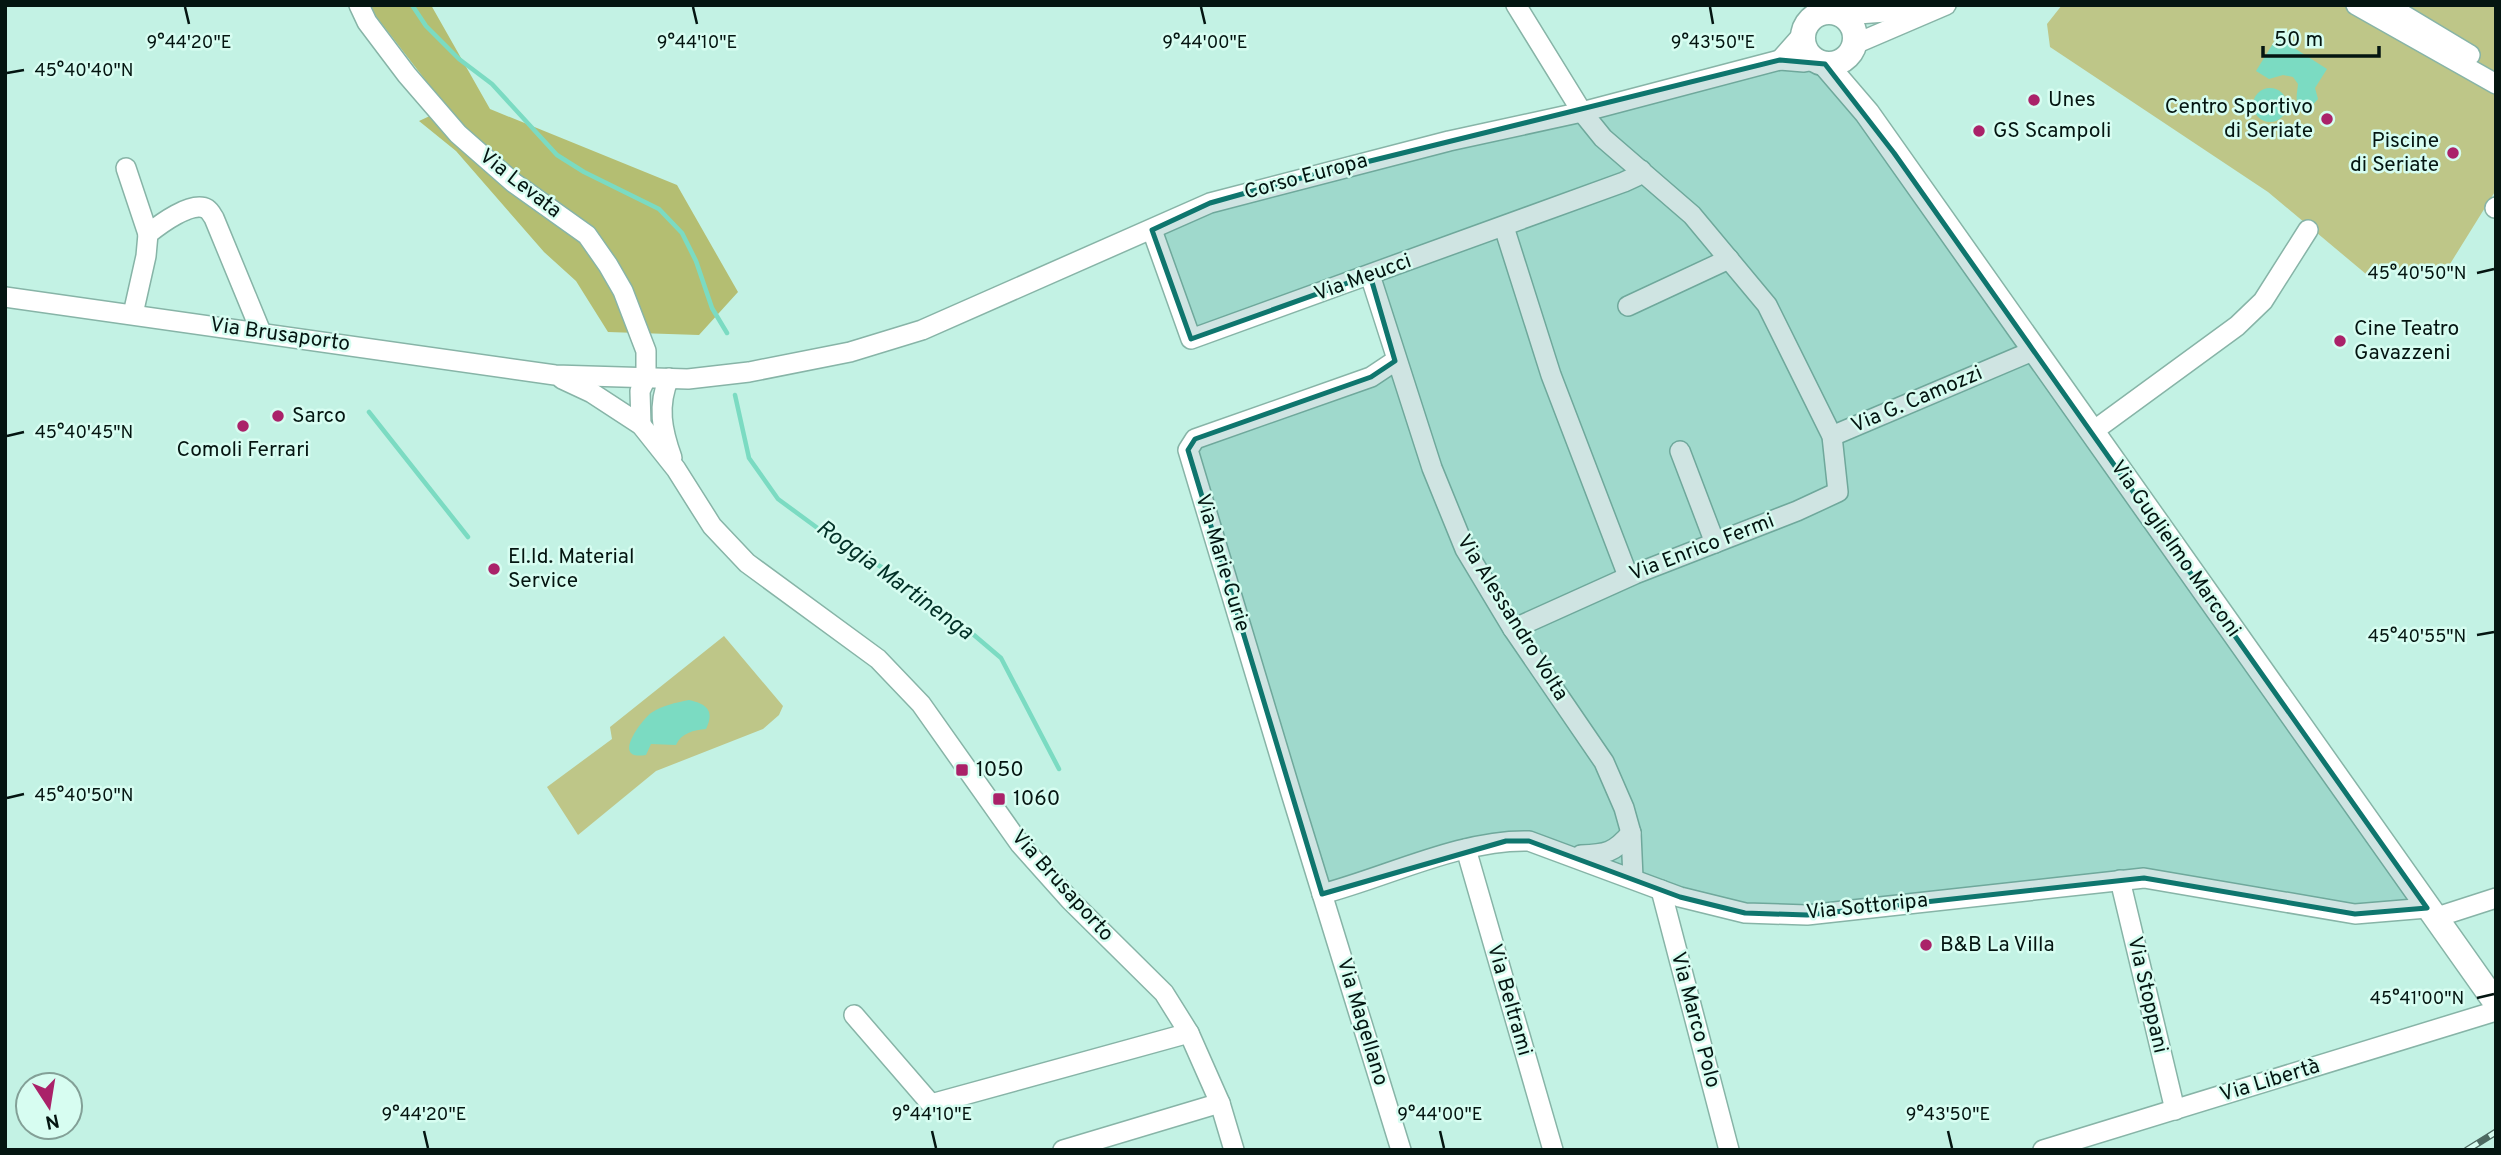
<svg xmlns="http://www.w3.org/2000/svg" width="2501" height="1155" font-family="Overpass,sans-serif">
  <rect width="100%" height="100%" fill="#c3f2e4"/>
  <g fill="#bec688">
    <polygon points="2062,5 2496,5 2496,190 2450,264 2366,274 2268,192 2050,47 2047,24"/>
    <polygon points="724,636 783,706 779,715 763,729 656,771 578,835 547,787 612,739 610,727"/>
  </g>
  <polygon fill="#b4be72" points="371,5 431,5 490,109 677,185 738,292 699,335 608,332 576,281 544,252 456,151 419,121 447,108 375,15"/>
  <g fill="#7bdbc2">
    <path d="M2277 37 2327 69 2315 88 2318 99 2310 108C2292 109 2297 96 2298 84L2293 77 2283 75 2269 79 2256 71Z"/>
    <circle cx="2270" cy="105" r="17"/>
    <path d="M689 700C707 704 715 711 706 729 694 730 681 733 676 745L651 744 646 755C611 761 640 722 651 713 663 705 675 703 689 700Z"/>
  </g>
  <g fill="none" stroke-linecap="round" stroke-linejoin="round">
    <g stroke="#7bdbc2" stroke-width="4.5">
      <polyline points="412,5 426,26 459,59 492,84 557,155 584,172 659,209 682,233 696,261 712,308 727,333"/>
      <polyline points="735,395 749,458 778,499 827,535 883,568 961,624 1001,658 1059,769"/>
      <polyline points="369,412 468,537"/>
    </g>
    <defs>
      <g id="minor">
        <polyline points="359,5 367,22 407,75 458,134 514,183 587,235 608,265 623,291 646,351 646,378 640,391 641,425"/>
        <polyline points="2356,5 2496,84"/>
        <polyline points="2387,5 2470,55"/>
        <polyline points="1843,15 1886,12 1915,5"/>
        <polyline points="1855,44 1946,5"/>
        <polyline points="1780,60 1803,34"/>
        <polyline points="126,168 148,234"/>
        <polyline points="2495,208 2496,207"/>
        <polyline points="1504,227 1551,375 1628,576"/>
        <polyline points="1152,230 1191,339 1624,182 1637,176 1641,170"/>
        <polyline points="1370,275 1432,468 1465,549 1513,629 1604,762 1624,808 1631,833 1633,878"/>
        <polyline points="5,297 555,375 688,379 749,372 850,352 922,330 1210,203 1449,141 1582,112 1780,60 1804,62 1815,60"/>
        <polyline points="1628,306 1729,259"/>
        <path d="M133 314 146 256 148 234C159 225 192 200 207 209 210 211 212 215 214 218L261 332"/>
        <polyline points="1395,361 1371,377 1195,439 1188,450 1291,793 1401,1150"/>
        <path d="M669 378C657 406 662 430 672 458"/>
        <polyline points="562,379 592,393 641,425 676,469 712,526 747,563 878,659 921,704 1020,844 1070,900 1164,993 1189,1033 1220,1103 1234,1150"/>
        <polyline points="2092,432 2237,326 2263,301 2308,230"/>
        <polyline points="1832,436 2035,350"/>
        <polyline points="1680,451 1715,543"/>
        <polyline points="1513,629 1635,574 1797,511 1838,492 1832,436 1767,305 1692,215 1603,138 1582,112 1516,5"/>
        <polyline points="1466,849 1553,1150"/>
        <path d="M1581 855C1606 854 1614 853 1631 833"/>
        <polyline points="2120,880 2175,1110"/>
        <polyline points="1661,890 1729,1150"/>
        <path d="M1322 894C1387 877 1462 839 1529 841L1680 897 1745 913 1807 915 2144 878 2355 914 2427 908"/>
        <polyline points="2434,918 2496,898"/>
        <polyline points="854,1015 931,1104 1189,1033"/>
        <polyline points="1063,1150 1220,1103"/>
        <polyline points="2043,1150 2496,1011"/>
      </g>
      <g id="major">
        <circle cx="1829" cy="38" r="26"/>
        <polyline points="1825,64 1867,113 2496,1003"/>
      </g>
    </defs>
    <use href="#minor" stroke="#87b4a7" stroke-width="22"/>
    <use href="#major" stroke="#87b4a7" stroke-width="27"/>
    <use href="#minor" stroke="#fff" stroke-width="19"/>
    <use href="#major" stroke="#fff" stroke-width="24"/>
    <defs>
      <polyline id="rail" points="2467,1150 2496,1132"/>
    </defs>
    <use href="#rail" stroke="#4d6a62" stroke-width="7"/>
    <use href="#rail" stroke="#d7fdf1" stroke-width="4.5" stroke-dasharray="13" stroke-linecap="butt"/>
  </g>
  <path fill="#0f766e" fill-opacity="0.2" stroke="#0f766e" stroke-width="5" stroke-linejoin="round" d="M1780 60 1825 64 1894 153 2427 908 2355 914 2144 878 1807 915 1745 913 1680 897 1529 841H1506L1322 894 1188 450 1195 439 1371 377 1395 361 1370 275 1191 339 1152 230 1210 203 1285 182Z"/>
  <path fill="none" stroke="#041511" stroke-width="2.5" d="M185 7 189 24M693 7 697 24M1201 7 1205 24M1710 7 1713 24M7 73 24 70M2477 273 2494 269M7 436 24 432M2477 635 2494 632M7 798 24 794M2477 998 2494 994M424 1131 428 1148M932 1131 936 1148M1440 1131 1444 1148M1948 1131 1952 1148"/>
  <g fill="#aa2269" stroke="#d7fdf1" stroke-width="2.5">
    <circle cx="2034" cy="100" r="7"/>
    <circle cx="2327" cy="119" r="7"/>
    <circle cx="1979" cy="131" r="7"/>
    <circle cx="2453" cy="153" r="7"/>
    <circle cx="2340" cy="341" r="7"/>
    <circle cx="278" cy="416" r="7"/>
    <circle cx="243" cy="426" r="7"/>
    <circle cx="494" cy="569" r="7"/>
    <rect x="955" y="763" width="14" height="14" rx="3.5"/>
    <rect x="992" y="792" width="14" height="14" rx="3.5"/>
    <circle cx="1926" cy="945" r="7"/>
  </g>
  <g text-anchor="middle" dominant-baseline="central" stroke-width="5" stroke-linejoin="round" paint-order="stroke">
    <g font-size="21" fill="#041511" stroke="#d7fdf1" text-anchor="start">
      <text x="2048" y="100">Unes</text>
      <text x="2313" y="107" text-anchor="end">Centro Sportivo<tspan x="2313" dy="24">di Seriate</tspan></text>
      <text x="1993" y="131">GS Scampoli</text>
      <text x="2439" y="141" text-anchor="end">Piscine<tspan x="2439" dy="24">di Seriate</tspan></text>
      <text x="2354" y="329">Cine Teatro<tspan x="2354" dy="24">Gavazzeni</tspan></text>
      <text x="292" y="416">Sarco</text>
      <text x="243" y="450" text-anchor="middle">Comoli Ferrari</text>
      <text x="508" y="557">El.Id. Material<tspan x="508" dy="24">Service</tspan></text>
      <text x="976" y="770">1050</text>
      <text x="1013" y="799">1060</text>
      <text x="1940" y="945">B&amp;B La Villa</text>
    </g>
    <g font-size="21" fill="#041511" stroke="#d7fdf1">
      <text transform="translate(1306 177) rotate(-15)">Corso Europa</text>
      <text transform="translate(520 184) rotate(38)">Via Levata</text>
      <text transform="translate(1363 278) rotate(-20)">Via Meucci</text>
      <text transform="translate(280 335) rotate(8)">Via Brusaporto</text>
      <text transform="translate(1917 400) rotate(-23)">Via G. Camozzi</text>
      <text transform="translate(1702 548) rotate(-21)">Via Enrico Fermi</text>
      <text transform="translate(2175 549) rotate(55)">Via Guglielmo Marconi</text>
      <text transform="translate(1222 563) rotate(73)">Via Marie Curie</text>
      <text transform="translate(1512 618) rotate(58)">Via Alessandro Volta</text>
      <text transform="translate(1062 886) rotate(48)">Via Brusaporto</text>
      <text transform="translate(1867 907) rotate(-6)">Via Sottoripa</text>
      <text transform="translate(2147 995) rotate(77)">Via Stoppani</text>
      <text transform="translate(1509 1000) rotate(74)">Via Beltrami</text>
      <text transform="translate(1695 1020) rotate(75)">Via Marco Polo</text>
      <text transform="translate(1362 1022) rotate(73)">Via Magellano</text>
      <text transform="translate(2270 1081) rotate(-17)">Via Libertà</text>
    </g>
    <g font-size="23" font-style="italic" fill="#023127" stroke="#d7fdf1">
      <text transform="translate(894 581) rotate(36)">Roggia Martinenga</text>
    </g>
  </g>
  <g font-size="18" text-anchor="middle" fill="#041511" stroke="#d7fdf1" stroke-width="5" stroke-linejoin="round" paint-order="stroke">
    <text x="189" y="48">9°44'20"E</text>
    <text x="697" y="48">9°44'10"E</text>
    <text x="1205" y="48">9°44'00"E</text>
    <text x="1713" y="48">9°43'50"E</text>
    <text x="84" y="76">45°40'40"N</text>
    <text x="2417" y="279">45°40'50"N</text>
    <text x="84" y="438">45°40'45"N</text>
    <text x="2417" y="642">45°40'55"N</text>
    <text x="84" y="801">45°40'50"N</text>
    <text x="2417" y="1004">45°41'00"N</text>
    <text x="424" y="1120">9°44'20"E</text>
    <text x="932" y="1120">9°44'10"E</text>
    <text x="1440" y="1120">9°44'00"E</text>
    <text x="1948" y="1120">9°43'50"E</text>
  </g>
  <rect width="2501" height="1155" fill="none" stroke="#041511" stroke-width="14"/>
  <g transform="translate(49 1106) rotate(168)"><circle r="33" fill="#d7fdf1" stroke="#83a097" stroke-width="2"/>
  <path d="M0-5L12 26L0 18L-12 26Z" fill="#aa2269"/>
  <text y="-10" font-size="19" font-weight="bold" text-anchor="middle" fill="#041511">N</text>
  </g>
  <path d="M2263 46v10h116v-10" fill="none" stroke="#041511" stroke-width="3.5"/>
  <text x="2274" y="46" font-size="21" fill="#041511" stroke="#d7fdf1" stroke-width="5" paint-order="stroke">50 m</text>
</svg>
